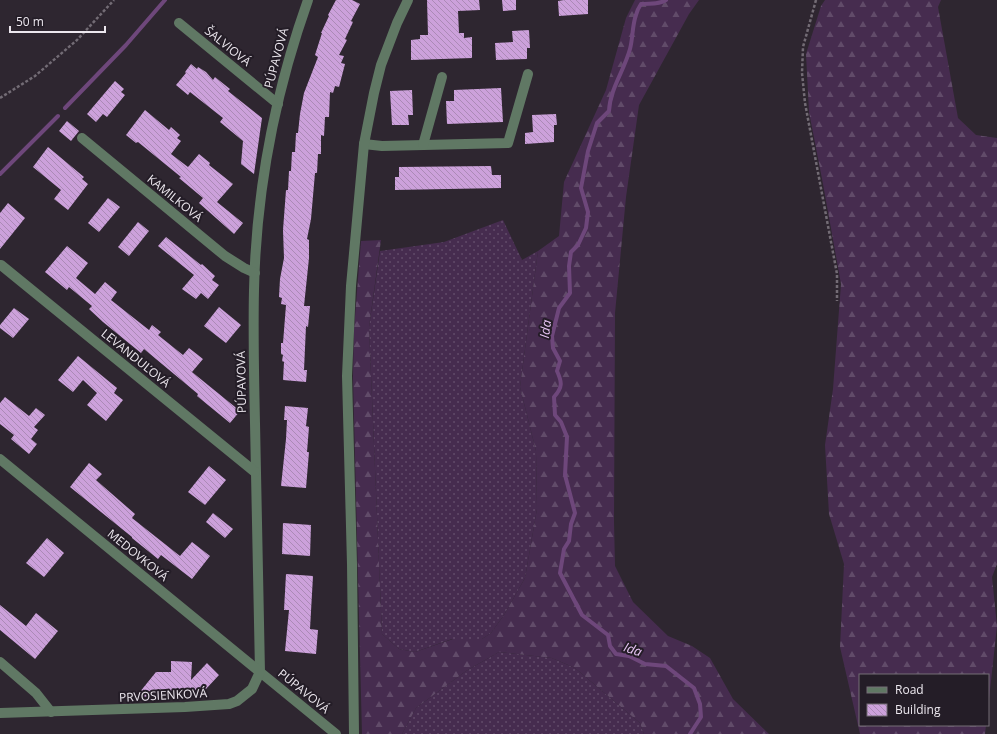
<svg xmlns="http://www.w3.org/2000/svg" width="997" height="734" font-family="'Open Sans',sans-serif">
  <defs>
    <pattern id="grass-dots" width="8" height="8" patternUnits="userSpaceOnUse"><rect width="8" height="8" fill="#462c4f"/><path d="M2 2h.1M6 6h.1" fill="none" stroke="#614b69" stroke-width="1.8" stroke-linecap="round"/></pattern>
    <pattern id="forest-firs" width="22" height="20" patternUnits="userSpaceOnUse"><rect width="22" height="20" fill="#462c4f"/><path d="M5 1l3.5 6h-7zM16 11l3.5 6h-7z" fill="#614b69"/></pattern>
    <pattern id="building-back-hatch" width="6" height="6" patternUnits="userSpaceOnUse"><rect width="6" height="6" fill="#cca1db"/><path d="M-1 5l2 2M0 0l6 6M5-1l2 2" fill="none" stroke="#ab8ab6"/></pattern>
  </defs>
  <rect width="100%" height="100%" fill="#2e2630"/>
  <g fill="url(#grass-dots)">
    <polygon points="503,220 522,260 538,251 520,387 536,451 537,509 525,578 504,615 491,633 482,639 452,639 415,652 399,649 382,634 369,327 380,251 444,242"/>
    <polygon points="499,652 552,658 575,668 640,723 644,734 402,734 416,708 466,671"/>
  </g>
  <g fill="url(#forest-firs)">
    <polygon points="635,0 699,0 689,14 639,105 626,197 615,313 614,522 615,566 633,602 668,636 692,646 710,658 733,699 769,734 644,734 640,723 575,668 552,658 499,652 466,671 416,708 402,734 362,734 353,377 354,330 361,241 381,240 369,327 382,634 399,649 415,652 453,639 482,639 491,633 504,615 525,578 537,509 536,451 520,387 538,251 559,236 564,182 606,90 626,18"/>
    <polygon points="825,0 941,0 938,7 958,118 976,135 997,138 997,564 992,577 997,626 988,708 988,675 860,675 860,725 986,725 985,734 860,734 840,647 844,564 829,514 825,445 833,389 841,284 823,184 809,112 806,54 821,6"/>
  </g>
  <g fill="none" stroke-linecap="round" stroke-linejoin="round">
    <g stroke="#6e477b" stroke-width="4">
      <path d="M666 0C658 5 650 3 641 4 639 7 637 11 636 15 632 26 633 38 630 49 624 71 610 89 609 111L597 123 588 151 581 188 588 212 586 228 578 245 571 252 569 266 570 293 559 308 552 336 553 348 560 361 557 371C562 382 563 387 554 397L555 415 561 422 567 437 565 475 575 513 571 524 569 541 564 549 560 573 582 615 608 635 610 646 616 654 629 656 645 664 666 666 694 688 700 704 701 717 690 734"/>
      <polyline points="65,108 126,45 165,0"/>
      <polyline points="0,174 58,116"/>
    </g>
  </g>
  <g fill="url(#building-back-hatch)">
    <polygon points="336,0 352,0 360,4 351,21 353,22 345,39 347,40 339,55 344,56 341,63 345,64 339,87 335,86 333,93 330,92 329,117 325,117 324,136 321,135 321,154 318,154 317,173 315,173 311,219 307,239 309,240 309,258 304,306 310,306 308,327 306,326 304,370 307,370 306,382 283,380 284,362 282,361 283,355 281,354 281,343 283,343 286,305 281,304 282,298 279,297 280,279 284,258 283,230 286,190 288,190 289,171 291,171 292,152 295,152 296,133 298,133 300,114 304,93 318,57 315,55 322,33 321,33 329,16 328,15"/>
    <polygon points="427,0 479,0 480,10 458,11 459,33 464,33 464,38 472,37 472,58 411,60 411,40 420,39 420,35 428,35"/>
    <polygon points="502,0 516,0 516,10 503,11"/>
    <polygon points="564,0 588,0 588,14 559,16 558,1"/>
    <polygon points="529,30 530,48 527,48 527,59 496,60 495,43 513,42 512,31"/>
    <polygon points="191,64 197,69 198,67 206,72 213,80 215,77 230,89 228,91 262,118 254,174 241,164 243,141 220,122 223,118 190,92 188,95 176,85 186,73 185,72"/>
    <polygon points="115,81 124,89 121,92 125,95 107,117 103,114 96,122 87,114"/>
    <polygon points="501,88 503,122 447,124 446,101 454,101 454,90"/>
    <polygon points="412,90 413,115 408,115 409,125 392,125 390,91"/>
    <polygon points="145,110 169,130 171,127 180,135 177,138 181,141 171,154 188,167 199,154 210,163 209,165 233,184 217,202 243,223 234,234 199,203 203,198 179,178 181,177 138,142 136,143 126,135"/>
    <polygon points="556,114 557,125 554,125 554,142 525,144 525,133 533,132 532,115"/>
    <polygon points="67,121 79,131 71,141 59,131"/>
    <polygon points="48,147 84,177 82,179 88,184 68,210 54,199 61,190 33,167"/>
    <polygon points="491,166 492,175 501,175 501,188 395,190 395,177 399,177 399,167"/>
    <polygon points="108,198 120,207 99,232 88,223"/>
    <polygon points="8,203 25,218 0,249 0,213"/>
    <polygon points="138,222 149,231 129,256 118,247"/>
    <polygon points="166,237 201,265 202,264 215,276 212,280 219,285 208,299 201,293 196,299 182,289 194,275 158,246"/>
    <polygon points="67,246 88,263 76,278 95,294 105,282 117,292 111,300 149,330 152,325 161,332 158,335 183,355 189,348 203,359 192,372 240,411 230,423 197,396 198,394 144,349 141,353 103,322 89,309 92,306 69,287 67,290 45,272"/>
    <polygon points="219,307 241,325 226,343 204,326"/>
    <polygon points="14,308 29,319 13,338 0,328 0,325"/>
    <polygon points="78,356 117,388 114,393 123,400 106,421 87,405 97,393 83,380 73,392 58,380"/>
    <polygon points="5,397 29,416 36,408 45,415 34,427 38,430 31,439 37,444 29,454 11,439 14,435 0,424 0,403"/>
    <polygon points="285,406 308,408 306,426 309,427 307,452 309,452 306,488 281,486 286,439 287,420 284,420"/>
    <polygon points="89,463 102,474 96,480 135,514 132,518 180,556 192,542 210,556 192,579 161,555 158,559 132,538 132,537 70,487"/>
    <polygon points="209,466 226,480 205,505 188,492"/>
    <polygon points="213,513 233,529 225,538 206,522"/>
    <polygon points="283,523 311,525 310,556 282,554"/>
    <polygon points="47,538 64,553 44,577 26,563"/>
    <polygon points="286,574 313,576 310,629 318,630 316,654 285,651 289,610 284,610"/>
    <polygon points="0,605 26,626 36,613 58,631 35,659 0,630"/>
    <polygon points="171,661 192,662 191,680 207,663 219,675 206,689 135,698 156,672 171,672"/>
  </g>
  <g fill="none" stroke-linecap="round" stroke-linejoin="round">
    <g stroke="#736c75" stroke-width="2.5" stroke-dasharray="3 2" stroke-linecap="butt">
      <polyline points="816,0 803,47 802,73 805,103 837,274 837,301"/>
      <polyline points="0,98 35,76 77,40 114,0"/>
    </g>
    <g stroke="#607864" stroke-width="10">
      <path d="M308 0C275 93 256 192 254 290 253 334 254 379 255 423 256 506 258 589 260 672L336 734"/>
      <polyline points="179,23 278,104"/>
      <polyline points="82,138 225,256 244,268 255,273"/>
      <polyline points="364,144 382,146 508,143 528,74"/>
      <polyline points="423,145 442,77"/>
      <polyline points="1,265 255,472"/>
      <polyline points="0,459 260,672 252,689 237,701 229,704 185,707 0,713"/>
      <polyline points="0,662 36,693 51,712"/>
      <polyline points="354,734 352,564 347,376 351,286 364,144 374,93 381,65 397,23 408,0"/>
    </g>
  </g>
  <g text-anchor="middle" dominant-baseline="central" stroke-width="4" stroke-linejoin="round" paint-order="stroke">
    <g font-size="12" fill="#ece7ee" stroke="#241d27">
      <text transform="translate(228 46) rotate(39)">ŠALVIOVÁ</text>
      <text transform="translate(276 58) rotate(-75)">PÚPAVOVÁ</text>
      <text transform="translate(175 198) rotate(39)">KAMILKOVÁ</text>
      <text transform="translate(136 358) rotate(39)">LEVANDUĽOVÁ</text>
      <text transform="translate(241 382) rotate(-91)">PÚPAVOVÁ</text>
      <text transform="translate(138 555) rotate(39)">MEDOVKOVÁ</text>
      <text transform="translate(304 691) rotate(39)">PÚPAVOVÁ</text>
      <text transform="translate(163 695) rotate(-3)">PRVOSIENKOVÁ</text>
    </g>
    <g font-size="13" font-style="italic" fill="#e8c5f5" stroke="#241d27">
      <text transform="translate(545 329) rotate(-82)">Ida</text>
      <text transform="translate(633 649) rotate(19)">Ida</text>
    </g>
  </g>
  <rect x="859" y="674" width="130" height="52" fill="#241d27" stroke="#746e77"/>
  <rect x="867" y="687" width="20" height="6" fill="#607864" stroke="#746e77"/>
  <text x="895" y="694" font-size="12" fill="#ece7ee">Road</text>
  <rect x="867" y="704" width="20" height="12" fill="url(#building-back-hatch)" stroke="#746e77"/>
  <text x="895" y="714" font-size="12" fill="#ece7ee">Building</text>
  <path d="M10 26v6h95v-6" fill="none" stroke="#ece7ee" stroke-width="2"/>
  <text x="16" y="26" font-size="12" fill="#ece7ee" stroke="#241d27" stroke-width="3" paint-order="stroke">50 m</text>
</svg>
